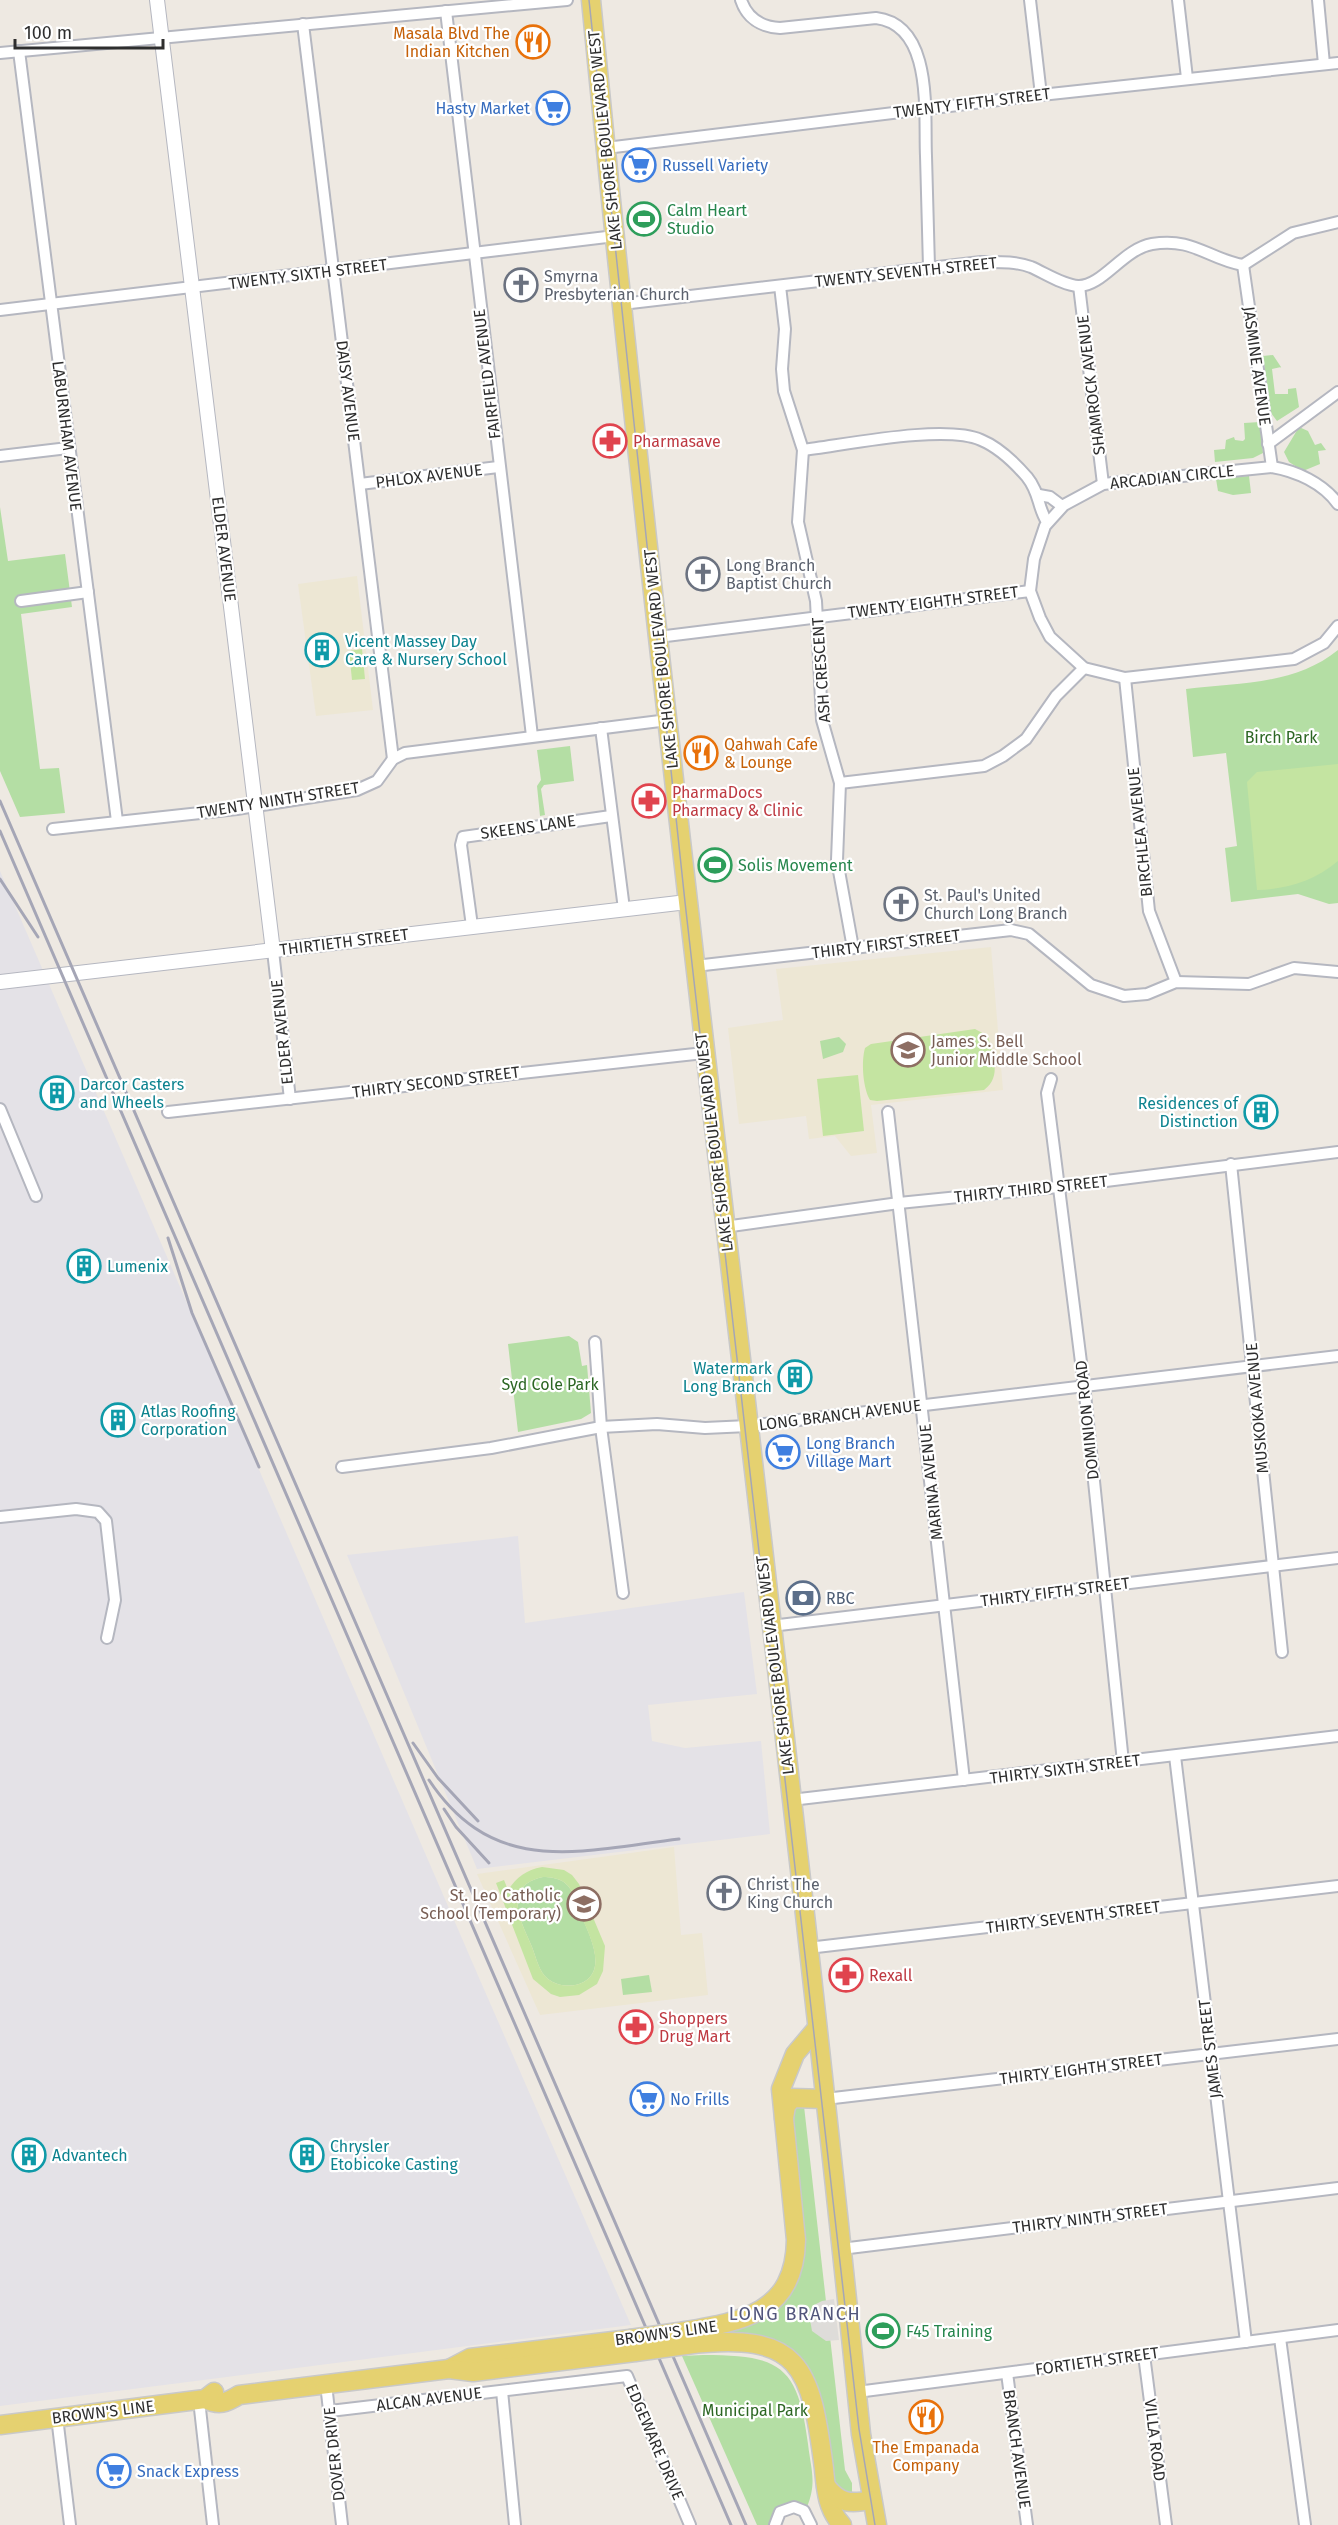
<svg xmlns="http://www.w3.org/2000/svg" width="1338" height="2525" font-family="'Fira Sans',sans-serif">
  <rect width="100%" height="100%" fill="#eee9e2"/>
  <g fill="#e4e2e7">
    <polygon points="0,871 483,1987 631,2325 0,2406"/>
    <polygon points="518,1536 525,1623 744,1592 757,1694 648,1705 652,1741 685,1748 761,1741 770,1834 477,1869 347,1555"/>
  </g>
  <g fill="#ede7d4">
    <polygon points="357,576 373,710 316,716 298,584"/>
    <polygon points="991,947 1003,1090 871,1105 877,1153 851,1156 835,1136 809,1139 806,1116 739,1124 728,1028 783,1020 776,969"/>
    <polygon points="674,1847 681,1935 702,1933 708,1995 540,2015 477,1874"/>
  </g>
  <g fill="#b4dea4">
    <polygon points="1273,355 1283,370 1281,367 1272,369 1275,394 1288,394 1288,389 1296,388 1299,407 1277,421 1271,413 1263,356"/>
    <polygon points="1260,422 1263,453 1253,458 1215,462 1214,450 1225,449 1226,440 1234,437 1235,440 1243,441 1245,439 1244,423"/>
    <polygon points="1299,427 1308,431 1315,445 1321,443 1326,450 1318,451 1320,464 1303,471 1289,462 1284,452"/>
    <polygon points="1249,476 1251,493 1233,495 1218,491 1216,479"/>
    <polygon points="0,507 8,561 65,554 72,607 21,614 40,769 59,768 65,813 20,817 0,771"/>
    <path d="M1338 650V903L1329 904 1298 894 1231 902 1225 848 1237 846 1226 753 1193 757 1186 689C1238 683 1295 685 1338 650Z"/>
    <polygon points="570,746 574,781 544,785 541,789 545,815 540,816 537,786 541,780 537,750"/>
    <polygon points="839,1037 846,1044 843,1052 823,1059 820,1041"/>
    <polygon points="569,1336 578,1342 582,1366 587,1365 591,1413 581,1419 518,1432 508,1344"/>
    <path d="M543 1877C550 1877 559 1878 565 1883 574 1890 577 1905 581 1915 589 1934 610 1973 579 1984 569 1987 557 1986 548 1979 539 1972 536 1957 532 1947 521 1921 501 1886 543 1877Z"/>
    <polygon points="649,1975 652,1992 623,1995 621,1979"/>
    <path d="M798 2106H804L845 2470 852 2483V2493C843 2495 838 2488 833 2481 824 2412 825 2333 732 2335L731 2329C755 2324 773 2315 787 2296L789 2119Z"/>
    <path d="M703 2355C780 2355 798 2365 808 2444 811 2470 817 2482 807 2507 794 2499 782 2501 773 2512L770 2525H757L682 2356Z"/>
  </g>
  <g fill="#c4e4a1" fill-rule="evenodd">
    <polygon points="362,649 365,679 352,680 349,651"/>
    <path d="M1338 764V861C1314 881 1288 889 1257 890L1247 782 1257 772Z"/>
    <path d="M975 1029 988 1036C992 1055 1003 1076 984 1090L877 1101 870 1100C863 1088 861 1062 865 1048L871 1044Z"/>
    <polygon points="858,1075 864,1131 823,1136 817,1079"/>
    <path d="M542 1867 564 1870 572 1875 579 1884 605 1946 603 1971 597 1984 579 1995 560 1997 551 1994 533 1979 496 1883 504 1880 508 1890C517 1877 526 1870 542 1867ZM543 1877C550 1877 559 1878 565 1883 574 1890 577 1905 581 1915 589 1935 610 1973 579 1984 569 1987 557 1986 548 1979 539 1972 536 1957 532 1947 521 1921 501 1886 543 1877Z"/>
  </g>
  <polygon fill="#dedcd9" points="834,2299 839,2340 826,2341 812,2331 809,2314 814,2305 822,2301"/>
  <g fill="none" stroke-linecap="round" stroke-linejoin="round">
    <defs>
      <g id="minor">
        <path d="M741 0C747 18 761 27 780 28L876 18C934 25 924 114 926 156 927 193 928 230 929 267"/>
        <polyline points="1030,0 1041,95"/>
        <polyline points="1178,0 1187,78"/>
        <polyline points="1318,0 1324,64"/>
        <polyline points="446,11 532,736"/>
        <polyline points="303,24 393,759"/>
        <polyline points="19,51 117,821"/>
        <polyline points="0,53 567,0"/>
        <polyline points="606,148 1041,95 1338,63"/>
        <polyline points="1243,265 1272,467"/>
        <polyline points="780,286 785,329 782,369 784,391 803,450 798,522 816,601 822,720 840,783 837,860 853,948"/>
        <polyline points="1079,286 1103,484"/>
        <path d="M622 304 981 262C998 262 1015 261 1031 267 1045 273 1063 285 1078 286 1102 287 1123 249 1152 244 1193 237 1208 259 1243 265L1293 233 1338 222"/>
        <polyline points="0,310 615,236"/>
        <polyline points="1268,444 1338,392"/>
        <path d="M803 450C845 445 944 424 981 440 998 447 1014 462 1027 477 1040 493 1037 506 1047 522"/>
        <polyline points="0,456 68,448"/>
        <polyline points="360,484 498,467"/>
        <polyline points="1039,495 1050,497 1062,506"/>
        <path d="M1338 504C1323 483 1296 471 1272 467L1103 484 1064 505 1045 526 1034 559 1030 591 1040 618 1050 637 1084 668 1125 678 1294 659 1324 643 1338 626"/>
        <polyline points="21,601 88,592"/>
        <polyline points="658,637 1030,591"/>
        <polyline points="1125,678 1149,911 1176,982"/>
        <polyline points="601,728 624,909"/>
        <polyline points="840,783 984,766 1003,756 1026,739 1056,696 1084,668"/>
        <polyline points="53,829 237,809 357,790 377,781 393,759 405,753 668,720"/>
        <polyline points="472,926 461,845 463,837 611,816"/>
        <polyline points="273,951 290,1099"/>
        <polyline points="695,966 1011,930 1029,934 1091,985 1124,996 1147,994 1176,982 1249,984 1294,968 1338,972"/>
        <polyline points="1051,1079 1047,1093 1085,1394 1123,1762"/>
        <polyline points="0,1109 36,1196"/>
        <polyline points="168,1112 704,1053"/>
        <polyline points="888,1112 964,1780"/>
        <polyline points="1231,1164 1282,1652"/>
        <polyline points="724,1227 899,1203 1058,1187 1338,1152"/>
        <polyline points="595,1342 601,1427 623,1593"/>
        <polyline points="342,1467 491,1448 601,1427 657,1424 705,1428 748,1426 1338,1356"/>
        <polyline points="0,1517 76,1509 98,1512 106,1521 115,1600 107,1638"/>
        <polyline points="771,1626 1338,1558"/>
        <polyline points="1175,1756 1246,2342"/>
        <polyline points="791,1800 1338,1736"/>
        <polyline points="808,1948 1338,1886"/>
        <polyline points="825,2099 1338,2039"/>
        <polyline points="841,2249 1338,2188"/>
        <polyline points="1280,2338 1305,2525"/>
        <polyline points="1144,2355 1166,2525"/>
        <polyline points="1007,2373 1027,2525"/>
        <polyline points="326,2384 342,2525"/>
        <polyline points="502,2391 515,2525"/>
        <polyline points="857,2392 1338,2330"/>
        <polyline points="199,2400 213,2525"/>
        <polyline points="330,2411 627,2376 690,2525"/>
        <polyline points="57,2417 70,2525"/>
        <polyline points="775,2525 780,2512 794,2507 804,2511 811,2525"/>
      </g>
      <g id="tertiary">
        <polyline points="157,0 273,951"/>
        <polyline points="0,982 687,902"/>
      </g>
      <g id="primary">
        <path d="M591 0C670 813 778 1622 861 2434L877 2525"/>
        <polyline points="784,2118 786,2106 792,2098 825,2099"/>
        <path d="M679 2332C739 2322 795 2315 796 2240L781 2089 795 2054 817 2028"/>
        <path d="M686 2345C801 2331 811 2366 824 2469 826 2490 827 2509 842 2525"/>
        <polyline points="449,2369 470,2358 630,2339"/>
        <path d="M205 2399C219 2406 226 2403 239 2395L449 2369 473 2372 635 2352"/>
        <polyline points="0,2425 205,2399 214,2392"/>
        <path d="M826 2486C840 2504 850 2504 872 2500"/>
      </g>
    </defs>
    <use href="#minor" stroke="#b5b7c0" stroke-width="14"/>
    <use href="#tertiary" stroke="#b5b7c0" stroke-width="16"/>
    <use href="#primary" stroke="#c9c9c9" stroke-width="21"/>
    <use href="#minor" stroke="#fff" stroke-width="10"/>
    <use href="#tertiary" stroke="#fff" stroke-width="14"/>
    <use href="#primary" stroke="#e5d170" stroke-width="18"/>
    <polyline stroke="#a5a6b6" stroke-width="1.5" points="589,0 685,902 859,2429 875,2525"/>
    <g stroke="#a5a6b6" stroke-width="3">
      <polyline points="0,801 746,2525"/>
      <polyline points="0,831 731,2525"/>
      <polyline points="0,879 38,937"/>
      <polyline points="168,1238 192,1313 259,1467"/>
      <polyline points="413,1743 438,1778 478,1821"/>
      <path d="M429 1780C494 1878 580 1851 679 1839"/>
      <polyline points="444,1809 456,1827 489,1863"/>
    </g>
    <defs>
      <g id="primary-bridge">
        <polyline points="630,2339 679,2332"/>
        <polyline points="635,2352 686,2345"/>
      </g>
    </defs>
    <use href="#primary-bridge" stroke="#c9c9c9" stroke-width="21" stroke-linecap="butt"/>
    <use href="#primary-bridge" stroke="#e5d170" stroke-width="18"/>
  </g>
  <defs>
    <symbol id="restaurant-ring" viewBox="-11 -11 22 22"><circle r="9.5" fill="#fff" stroke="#e8710a" stroke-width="1.5"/><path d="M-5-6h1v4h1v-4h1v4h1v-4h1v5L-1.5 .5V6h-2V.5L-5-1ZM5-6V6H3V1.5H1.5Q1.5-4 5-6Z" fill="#e8710a"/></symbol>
    <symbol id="supermarket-ring" viewBox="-11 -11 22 22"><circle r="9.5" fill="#fff" stroke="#3f7fe0" stroke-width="1.5"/><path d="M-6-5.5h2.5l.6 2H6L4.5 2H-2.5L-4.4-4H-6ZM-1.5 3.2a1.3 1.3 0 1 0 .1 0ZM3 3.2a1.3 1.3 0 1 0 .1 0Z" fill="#3f7fe0"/></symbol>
    <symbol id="stadium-ring" viewBox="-11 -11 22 22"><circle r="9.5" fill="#fff" stroke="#2e9e5b" stroke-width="1.5"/><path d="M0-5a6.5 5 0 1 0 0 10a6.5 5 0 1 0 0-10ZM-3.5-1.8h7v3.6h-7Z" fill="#2e9e5b"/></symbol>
    <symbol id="church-ring" viewBox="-11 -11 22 22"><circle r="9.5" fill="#fff" stroke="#6b7280" stroke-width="1.5"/><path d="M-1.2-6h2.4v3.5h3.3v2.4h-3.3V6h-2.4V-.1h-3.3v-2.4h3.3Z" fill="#6b7280"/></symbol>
    <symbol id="pharmacy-ring" viewBox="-11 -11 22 22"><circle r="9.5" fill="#fff" stroke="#e0444e" stroke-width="1.5"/><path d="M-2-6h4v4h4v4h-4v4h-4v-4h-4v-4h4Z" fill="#e0444e"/></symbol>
    <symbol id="building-ring" viewBox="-11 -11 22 22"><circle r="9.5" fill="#fff" stroke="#0f9aa8" stroke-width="1.5"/><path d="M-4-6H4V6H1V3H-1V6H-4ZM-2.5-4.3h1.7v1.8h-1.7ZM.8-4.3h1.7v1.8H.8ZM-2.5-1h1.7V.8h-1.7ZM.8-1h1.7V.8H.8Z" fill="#0f9aa8"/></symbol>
    <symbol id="school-ring" viewBox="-11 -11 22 22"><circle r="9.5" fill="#fff" stroke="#8d6e63" stroke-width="1.5"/><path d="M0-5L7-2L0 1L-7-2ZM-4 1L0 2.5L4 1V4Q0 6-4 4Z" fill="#8d6e63"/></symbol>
    <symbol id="bank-ring" viewBox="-11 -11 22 22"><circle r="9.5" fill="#fff" stroke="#5c6f8a" stroke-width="1.5"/><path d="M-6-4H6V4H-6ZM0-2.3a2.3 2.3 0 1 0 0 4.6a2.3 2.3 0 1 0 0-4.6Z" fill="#5c6f8a"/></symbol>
  </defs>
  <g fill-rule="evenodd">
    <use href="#restaurant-ring" x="514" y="23" width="38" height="38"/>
    <use href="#supermarket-ring" x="534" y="89" width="38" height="38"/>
    <use href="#supermarket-ring" x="620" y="146" width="38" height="38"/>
    <use href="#stadium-ring" x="625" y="200" width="38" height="38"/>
    <use href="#church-ring" x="502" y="266" width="38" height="38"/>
    <use href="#pharmacy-ring" x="591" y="422" width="38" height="38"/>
    <use href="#church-ring" x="684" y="555" width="38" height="38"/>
    <use href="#building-ring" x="303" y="631" width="38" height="38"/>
    <use href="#restaurant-ring" x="682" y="734" width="38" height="38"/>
    <use href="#pharmacy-ring" x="630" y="782" width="38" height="38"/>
    <use href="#stadium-ring" x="696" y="846" width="38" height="38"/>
    <use href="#church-ring" x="882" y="885" width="38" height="38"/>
    <use href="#school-ring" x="889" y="1031" width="38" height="38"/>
    <use href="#building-ring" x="38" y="1074" width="38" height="38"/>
    <use href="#building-ring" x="1242" y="1093" width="38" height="38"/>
    <use href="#building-ring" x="65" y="1247" width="38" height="38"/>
    <use href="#building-ring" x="776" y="1358" width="38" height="38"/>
    <use href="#building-ring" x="99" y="1401" width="38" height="38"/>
    <use href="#supermarket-ring" x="764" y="1433" width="38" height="38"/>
    <use href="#bank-ring" x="784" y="1579" width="38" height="38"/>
    <use href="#church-ring" x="705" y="1874" width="38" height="38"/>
    <use href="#school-ring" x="565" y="1885" width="38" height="38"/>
    <use href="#pharmacy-ring" x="827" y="1956" width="38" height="38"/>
    <use href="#pharmacy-ring" x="617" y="2008" width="38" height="38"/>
    <use href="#supermarket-ring" x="628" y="2080" width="38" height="38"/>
    <use href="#building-ring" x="10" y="2136" width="38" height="38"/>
    <use href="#building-ring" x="288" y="2136" width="38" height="38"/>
    <use href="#stadium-ring" x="864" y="2312" width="38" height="38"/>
    <use href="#restaurant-ring" x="907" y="2398" width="38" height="38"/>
    <use href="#supermarket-ring" x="95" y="2452" width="38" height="38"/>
  </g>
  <g text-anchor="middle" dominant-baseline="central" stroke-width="4.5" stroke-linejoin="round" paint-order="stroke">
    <g font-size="16" fill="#c56008" stroke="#fff" text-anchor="end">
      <text x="510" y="33">Masala Blvd The<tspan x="510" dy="18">Indian Kitchen</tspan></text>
      <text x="724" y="744" text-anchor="start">Qahwah Cafe<tspan x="724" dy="18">&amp; Lounge</tspan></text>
      <text x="926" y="2447" text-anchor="middle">The Empanada<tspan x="926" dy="18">Company</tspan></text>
    </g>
    <g font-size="16" fill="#2e2e2e" stroke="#fff">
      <text transform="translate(972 103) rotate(-7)">TWENTY FIFTH STREET</text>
      <text transform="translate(605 140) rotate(-96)">LAKE SHORE BOULEVARD WEST</text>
      <text transform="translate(906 272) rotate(-6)">TWENTY SEVENTH STREET</text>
      <text transform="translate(308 274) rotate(-7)">TWENTY SIXTH STREET</text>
      <text transform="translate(1257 366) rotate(82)">JASMINE AVENUE</text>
      <text transform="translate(487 374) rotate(-97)">FAIRFIELD AVENUE</text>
      <text transform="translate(1091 385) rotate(-97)">SHAMROCK AVENUE</text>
      <text transform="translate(348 391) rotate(83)">DAISY AVENUE</text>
      <text transform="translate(67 436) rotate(83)">LABURNHAM AVENUE</text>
      <text transform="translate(429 476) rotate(-7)">PHLOX AVENUE</text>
      <text transform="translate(1172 477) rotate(-6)">ARCADIAN CIRCLE</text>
      <text transform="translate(224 549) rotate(83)">ELDER AVENUE</text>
      <text transform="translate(933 602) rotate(-7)">TWENTY EIGHTH STREET</text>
      <text transform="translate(661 659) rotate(-96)">LAKE SHORE BOULEVARD WEST</text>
      <text transform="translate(821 670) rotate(-94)">ASH CRESCENT</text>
      <text transform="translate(278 800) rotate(-9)">TWENTY NINTH STREET</text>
      <text transform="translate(528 827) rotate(-8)">SKEENS LANE</text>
      <text transform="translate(1140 832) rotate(-96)">BIRCHLEA AVENUE</text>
      <text transform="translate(344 942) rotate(-7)">THIRTIETH STREET</text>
      <text transform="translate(886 944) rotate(-7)">THIRTY FIRST STREET</text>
      <text transform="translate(282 1032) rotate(-96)">ELDER AVENUE</text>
      <text transform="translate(436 1082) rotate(-7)">THIRTY SECOND STREET</text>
      <text transform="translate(714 1142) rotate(-97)">LAKE SHORE BOULEVARD WEST</text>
      <text transform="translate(1031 1189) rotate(-6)">THIRTY THIRD STREET</text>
      <text transform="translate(1257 1408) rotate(-95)">MUSKOKA AVENUE</text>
      <text transform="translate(840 1415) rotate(-7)">LONG BRANCH AVENUE</text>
      <text transform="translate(1087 1420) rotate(-96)">DOMINION ROAD</text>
      <text transform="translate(931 1482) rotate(-96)">MARINA AVENUE</text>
      <text transform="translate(1055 1592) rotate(-7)">THIRTY FIFTH STREET</text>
      <text transform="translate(775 1665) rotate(-97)">LAKE SHORE BOULEVARD WEST</text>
      <text transform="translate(1065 1769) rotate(-7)">THIRTY SIXTH STREET</text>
      <text transform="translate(1073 1917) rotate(-7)">THIRTY SEVENTH STREET</text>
      <text transform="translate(1210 2049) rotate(-97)">JAMES STREET</text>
      <text transform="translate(1081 2069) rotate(-7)">THIRTY EIGHTH STREET</text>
      <text transform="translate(1090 2218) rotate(-7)">THIRTY NINTH STREET</text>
      <text transform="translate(666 2333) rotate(-8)">BROWN'S LINE</text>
      <text transform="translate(1097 2361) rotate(-8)">FORTIETH STREET</text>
      <text transform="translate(429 2399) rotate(-7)">ALCAN AVENUE</text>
      <text transform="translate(103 2412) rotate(-7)">BROWN'S LINE</text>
      <text transform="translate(1155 2440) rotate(83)">VILLA ROAD</text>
      <text transform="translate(655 2442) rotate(67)">EDGEWARE DRIVE</text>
      <text transform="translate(1017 2449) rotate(82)">BRANCH AVENUE</text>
      <text transform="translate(334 2454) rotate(-96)">DOVER DRIVE</text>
    </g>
    <g font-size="16" fill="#366cbe" stroke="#fff" text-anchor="start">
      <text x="530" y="108" text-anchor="end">Hasty Market</text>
      <text x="662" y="165">Russell Variety</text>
      <text x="806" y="1443">Long Branch<tspan x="806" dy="18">Village Mart</tspan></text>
      <text x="670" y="2099">No Frills</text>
      <text x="137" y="2471">Snack Express</text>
    </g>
    <g font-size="16" fill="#27864d" stroke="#fff" text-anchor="start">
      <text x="667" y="210">Calm Heart<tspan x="667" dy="18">Studio</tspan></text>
      <text x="738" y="865">Solis Movement</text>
      <text x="906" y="2331">F45 Training</text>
    </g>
    <g font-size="16" fill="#5b616d" stroke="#fff" text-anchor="start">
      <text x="544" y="276">Smyrna<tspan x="544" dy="18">Presbyterian Church</tspan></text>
      <text x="726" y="565">Long Branch<tspan x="726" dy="18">Baptist Church</tspan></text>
      <text x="924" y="895">St. Paul's United<tspan x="924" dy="18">Church Long Branch</tspan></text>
      <text x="747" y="1884">Christ The<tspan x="747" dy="18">King Church</tspan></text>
    </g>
    <g font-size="16" fill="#be3a42" stroke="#fff" text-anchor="start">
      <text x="633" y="441">Pharmasave</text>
      <text x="672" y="792">PharmaDocs<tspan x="672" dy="18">Pharmacy &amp; Clinic</tspan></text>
      <text x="869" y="1975">Rexall</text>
      <text x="659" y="2018">Shoppers<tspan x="659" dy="18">Drug Mart</tspan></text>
    </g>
    <g font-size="16" fill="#0d838f" stroke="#fff" text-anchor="start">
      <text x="345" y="641">Vicent Massey Day<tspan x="345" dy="18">Care &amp; Nursery School</tspan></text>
      <text x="80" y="1084">Darcor Casters<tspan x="80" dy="18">and Wheels</tspan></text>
      <text x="1238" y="1103" text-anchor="end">Residences of<tspan x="1238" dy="18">Distinction</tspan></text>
      <text x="107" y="1266">Lumenix</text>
      <text x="772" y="1368" text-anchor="end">Watermark<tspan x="772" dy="18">Long Branch</tspan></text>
      <text x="141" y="1411">Atlas Roofing<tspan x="141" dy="18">Corporation</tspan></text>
      <text x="330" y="2146">Chrysler<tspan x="330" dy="18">Etobicoke Casting</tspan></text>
      <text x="52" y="2155">Advantech</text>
    </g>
    <g font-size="16" fill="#2c6623" stroke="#fff">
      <text x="1281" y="737">Birch Park</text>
      <text x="550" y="1384">Syd Cole Park</text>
      <text x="755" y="2410">Municipal Park</text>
    </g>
    <g font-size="16" fill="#785e54" stroke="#fff" text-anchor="start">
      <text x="931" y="1041">James S. Bell<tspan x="931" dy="18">Junior Middle School</tspan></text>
      <text x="561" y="1895" text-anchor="end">St. Leo Catholic<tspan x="561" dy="18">School (Temporary)</tspan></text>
    </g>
    <g font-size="16" fill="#4e5e75" stroke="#fff" text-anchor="start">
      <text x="826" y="1598">RBC</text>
    </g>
    <g font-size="18" letter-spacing="1.5" fill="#52567b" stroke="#fff">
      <text x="795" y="2314">LONG BRANCH</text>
    </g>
  </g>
  <path d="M15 39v9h148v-9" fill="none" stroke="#2e2e2e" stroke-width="3"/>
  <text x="24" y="39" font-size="18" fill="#2e2e2e" stroke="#ffffff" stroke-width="4.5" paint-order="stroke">100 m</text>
</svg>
